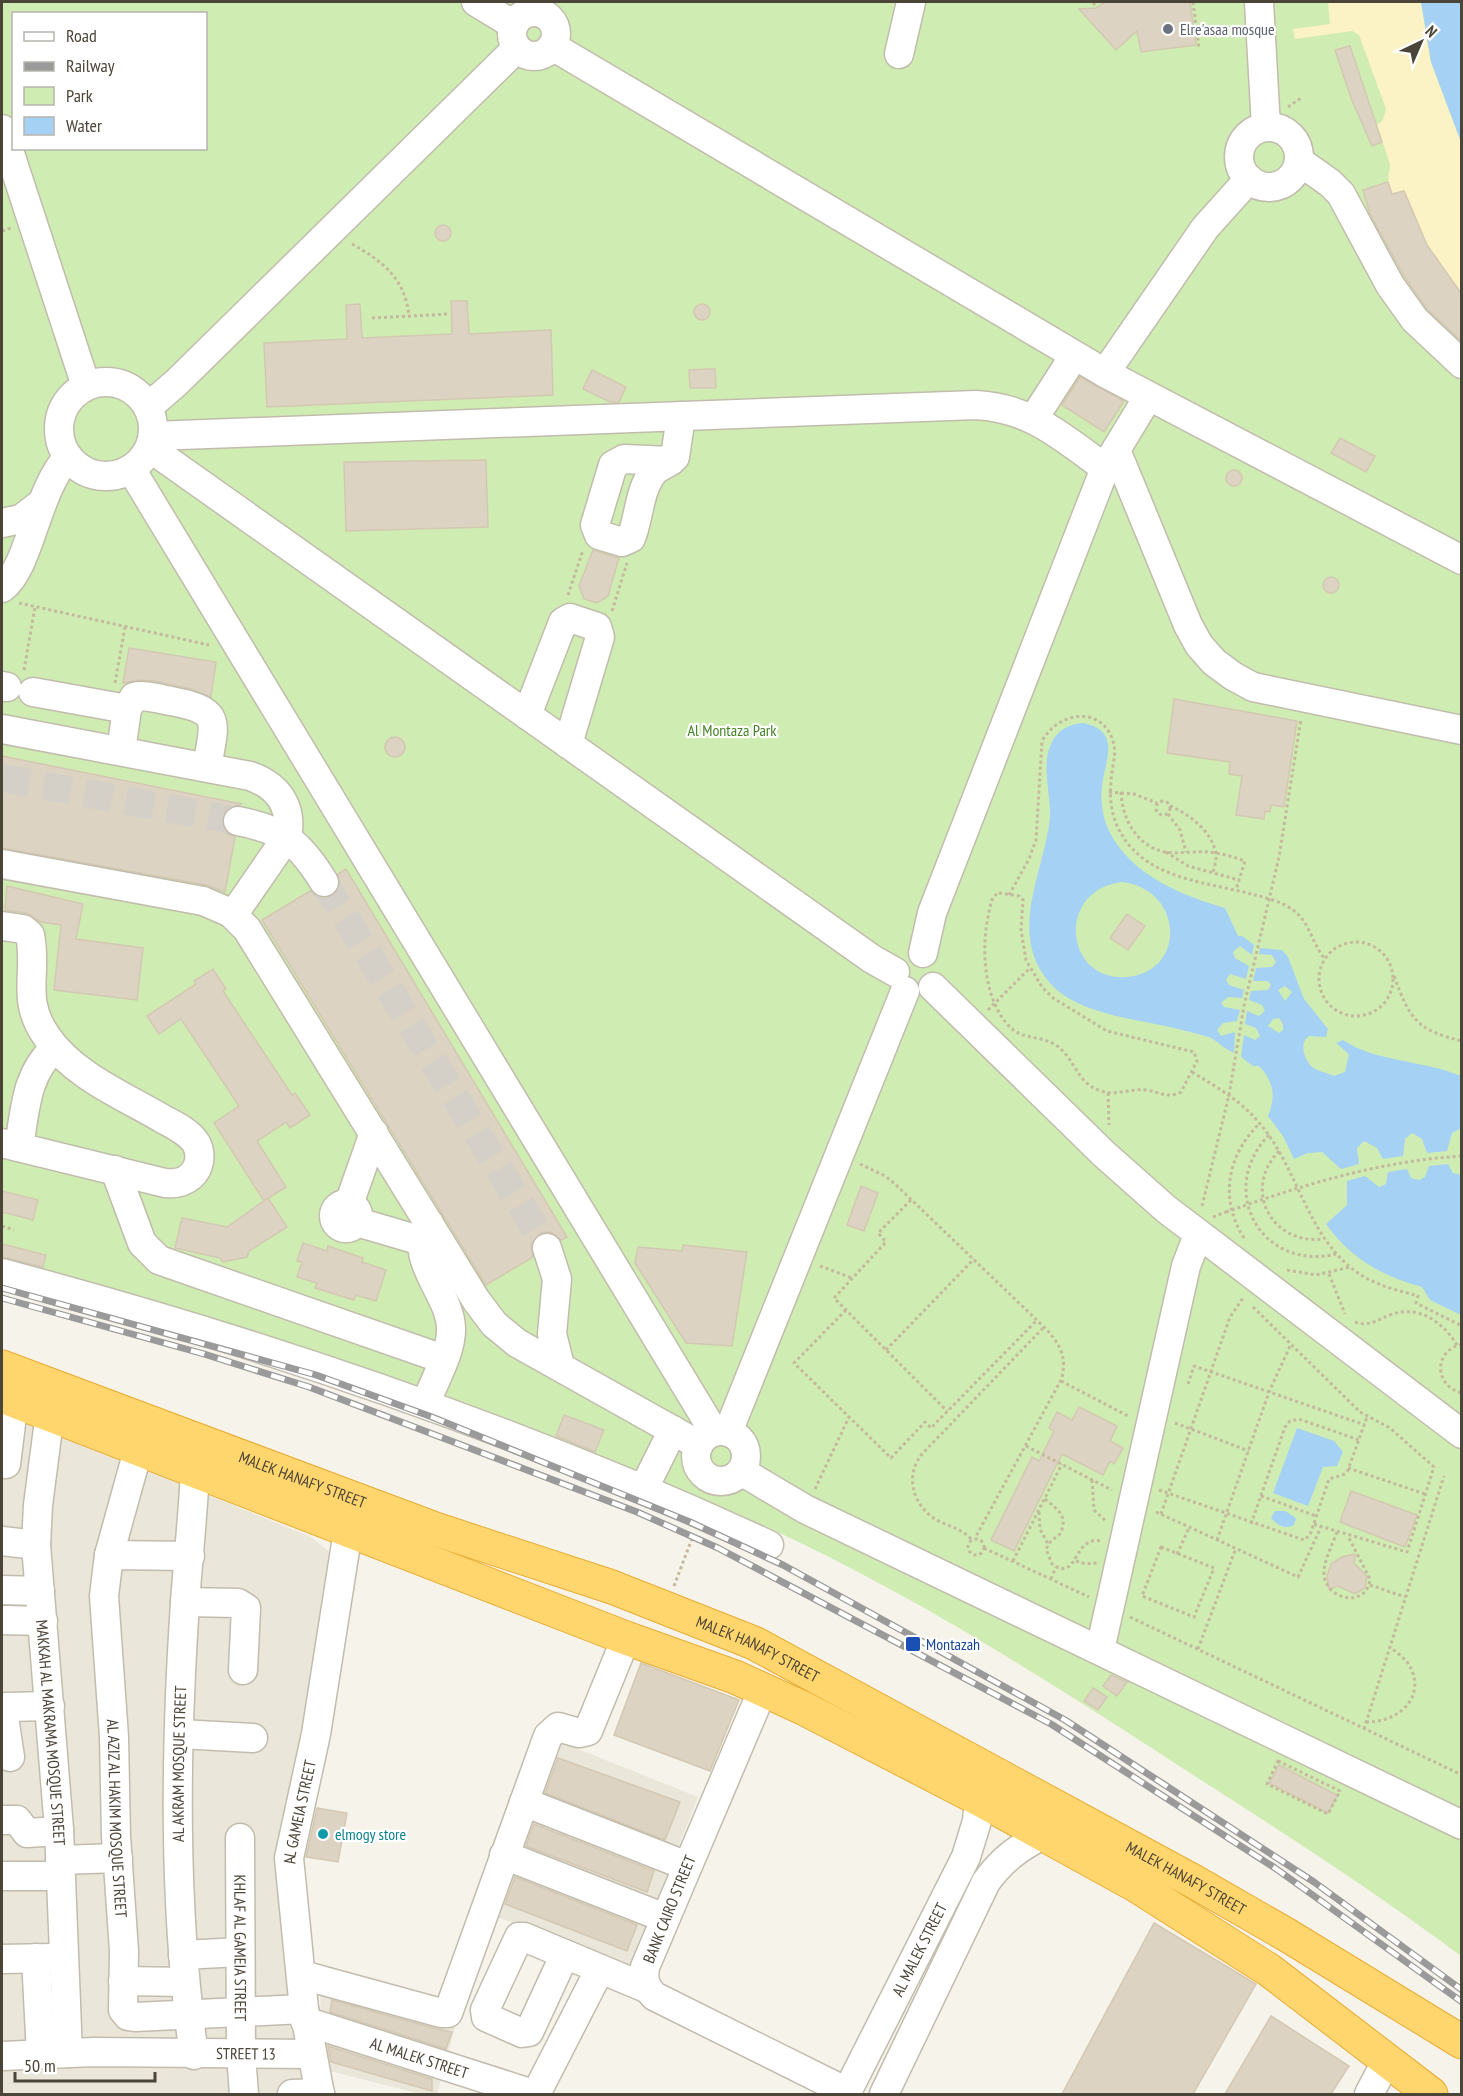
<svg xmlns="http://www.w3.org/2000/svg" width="1463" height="2096" font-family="'PT Sans Narrow',sans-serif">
  <rect width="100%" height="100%" fill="#f6f3eb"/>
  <g fill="#eae6d9">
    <polygon points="2,1411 311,1537 331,1553 282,1858 311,2094 2,2094"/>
    <polygon points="558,1741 698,1797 630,1969 492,1915"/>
    <polygon points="320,1991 455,2027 437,2094 421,2094 322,2069"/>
  </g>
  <path fill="#cfecb2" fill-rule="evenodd" d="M2 2H1421L1422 12 1462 142 1461 1956C1374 1891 1282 1832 1190 1773 1043 1677 893 1581 731 1511 700 1497 668 1486 637 1474L2 1265ZM14 14H206V148H14Z"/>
  <polygon fill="#fbf2c6" points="1328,2 1421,2 1431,62 1461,142 1461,293 1427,245 1404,191 1392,194 1388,182 1390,164 1377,125 1383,120 1386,109 1359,35 1352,31 1295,39 1293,29 1330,24"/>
  <g fill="#a5d1f5" fill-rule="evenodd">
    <polygon points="1421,2 1461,2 1461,142 1431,62"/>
    <path d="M1083 723C1122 731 1105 760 1102 786 1100 802 1103 818 1109 831 1132 876 1181 895 1225 908L1238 936H1242L1254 945 1252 955 1240 946 1233 952 1235 958 1249 966 1246 979 1230 974 1226 980 1229 985 1244 990 1242 998 1228 997 1221 1003 1224 1007 1240 1010 1237 1021 1223 1023 1217 1030 1221 1036 1235 1032 1234 1053C1226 1049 1222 1046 1216 1041 1210 1036 1197 1034 1190 1032 1147 1019 1081 1018 1050 983 1006 934 1045 871 1050 817 1051 794 1041 765 1051 744 1057 730 1069 724 1083 723ZM1122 882C1184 889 1187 973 1126 977 1065 982 1055 890 1122 882Z"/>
    <path d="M1260 948 1282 950 1288 957 1304 999 1328 1029 1326 1037 1309 1036C1299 1043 1304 1058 1311 1066 1315 1071 1329 1073 1334 1076L1345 1072 1349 1054 1336 1043 1343 1040C1375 1062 1423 1060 1461 1076V1128L1452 1133 1447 1151 1427 1153 1422 1139 1412 1133 1405 1139 1403 1156 1383 1159 1377 1148 1364 1141 1357 1148 1359 1164 1341 1169 1322 1152 1308 1153 1294 1159 1283 1136 1268 1116C1276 1097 1274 1081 1259 1066H1253L1241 1057 1244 1035 1255 1040 1260 1036 1256 1028 1245 1024 1247 1011 1259 1016 1265 1011 1262 1005 1249 1000 1251 991 1268 990 1271 985 1268 981H1253L1256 968 1272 967 1276 962 1272 955 1259 954ZM1285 986 1292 992 1285 1001 1278 990ZM1279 1018 1283 1024V1030L1279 1033 1268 1026 1273 1019Z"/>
    <path d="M1448 1164 1453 1173 1461 1175V1315L1430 1300 1422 1287C1382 1276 1351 1259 1326 1224L1347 1205V1181L1365 1176 1379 1187 1386 1184 1388 1172 1407 1169 1411 1178 1419 1180 1425 1177 1429 1166Z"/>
    <polygon points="1297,1428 1334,1441 1343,1452 1337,1466 1323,1467 1308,1506 1273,1493"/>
    <path d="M1275 1511H1285L1296 1518 1294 1525C1285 1530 1277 1525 1271 1518Z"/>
  </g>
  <g fill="#dcd3c2" stroke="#d4c8b2" stroke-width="1.5">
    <polygon points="1105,2 1190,2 1196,45 1141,52 1137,31 1116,50 1079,9 1096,8"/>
    <polygon points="1350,46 1382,142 1372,146 1351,98 1335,50"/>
    <polygon points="1388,182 1392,194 1404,191 1427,245 1461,293 1461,341 1427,309 1404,276 1370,214 1363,190"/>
    <circle cx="443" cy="233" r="8"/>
    <polygon points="451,301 467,301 469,334 551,330 553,395 267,407 264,343 347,339 346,305 360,304 362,338 452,334"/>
    <circle cx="702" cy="312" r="8"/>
    <polygon points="707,369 715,369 716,388 690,388 689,370"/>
    <polygon points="592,370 626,387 619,402 610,402 583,389"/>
    <polygon points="1080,377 1124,401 1104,432 1062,405"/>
    <polygon points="1340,438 1375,456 1366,472 1331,453"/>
    <polygon points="486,460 488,527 346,531 344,462"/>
    <circle cx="1234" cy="478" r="8"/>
    <polygon points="593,550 619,558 608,596 597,603 584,599 579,586"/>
    <circle cx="1331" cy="585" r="8"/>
    <polygon points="129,648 216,662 211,697 191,689 155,681 138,680 123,683"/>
    <polygon points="1174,699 1297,721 1284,807 1271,805 1270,812 1265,811 1264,819 1236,815 1242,776 1229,774 1230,762 1167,753"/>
    <circle cx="395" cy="747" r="10"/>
    <polygon points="2,756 242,804 226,809 222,818 226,833 235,837 225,892 206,885 2,848"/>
    <polygon points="346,869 567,1237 561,1240 551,1232 541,1233 531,1244 533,1257 486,1285 262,920 310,891 317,897 332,896 339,889 338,874"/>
    <polygon points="7,886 83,904 76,939 143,948 137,1000 54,990 61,925 41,922 26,913 5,910"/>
    <polygon points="1127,914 1145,926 1128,950 1110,938"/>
    <polygon points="213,969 226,989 223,991 292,1095 295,1093 310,1115 290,1128 286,1122 257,1141 286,1187 264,1201 214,1123 239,1106 181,1019 159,1034 147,1016 196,984 194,981"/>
    <polygon points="861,1186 878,1193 864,1231 847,1225"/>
    <polygon points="2,1191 38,1200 33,1220 2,1212"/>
    <polygon points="268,1198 287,1227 249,1251 247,1257 223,1262 220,1258 175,1248 182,1218 227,1227"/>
    <polygon points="303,1243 327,1251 328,1246 363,1258 362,1262 386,1270 376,1301 356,1295 354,1300 315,1288 317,1283 297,1277 302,1262 297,1261"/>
    <polygon points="2,1244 46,1255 43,1267 2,1257"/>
    <polygon points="683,1245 747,1252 732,1346 686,1343 635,1263 638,1247 682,1251"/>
    <polygon points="1079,1407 1117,1426 1110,1441 1123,1448 1114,1464 1110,1461 1103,1475 1062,1454 1014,1551 991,1540 1032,1457 1039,1461 1054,1431 1049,1428 1057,1412 1072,1420"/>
    <polygon points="564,1415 604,1430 595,1452 556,1436"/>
    <polygon points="1351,1491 1417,1515 1405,1547 1340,1522"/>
    <polygon points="1355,1554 1354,1563 1367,1576 1365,1588 1355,1594 1338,1586 1329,1589 1327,1576 1331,1564 1342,1557"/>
    <polygon points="641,1663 739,1700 710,1771 614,1735"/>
    <polygon points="1111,1675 1127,1682 1117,1696 1103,1686"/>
    <polygon points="1093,1688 1107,1697 1098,1710 1084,1701"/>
    <polygon points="558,1758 680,1802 665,1840 545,1793"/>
    <polygon points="1279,1765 1337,1795 1328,1813 1269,1783"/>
    <polygon points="317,1808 347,1813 338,1862 306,1857"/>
    <polygon points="534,1824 654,1871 647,1892 526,1846"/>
    <polygon points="515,1877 637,1925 627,1951 505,1904"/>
    <polygon points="1154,1923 1256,1984 1193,2094 1062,2094"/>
    <polygon points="332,2000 437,2029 452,2032 446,2049 330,2012"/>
    <polygon points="1271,2016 1349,2066 1331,2094 1225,2094"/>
    <polygon points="328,2046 432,2079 432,2091 331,2062"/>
  </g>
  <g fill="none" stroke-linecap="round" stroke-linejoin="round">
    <g stroke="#d4d0c7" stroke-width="28" stroke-dasharray="28 14" stroke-linecap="butt">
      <polyline points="2,778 238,821"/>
      <polyline points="324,882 547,1248"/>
    </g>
    <defs>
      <g id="minor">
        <polyline points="476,2 514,25"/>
        <polyline points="1259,2 1266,127"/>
        <circle cx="534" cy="34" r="22"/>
        <polyline points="552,46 1105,373 1462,560"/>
        <polyline points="899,54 911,2"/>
        <circle cx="1269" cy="157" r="30"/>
        <polyline points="2,129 86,386"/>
        <polyline points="1299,161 1330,183 1341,194 1390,285 1415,320 1462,364"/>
        <polyline points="1105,373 1205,228 1249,179"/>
        <circle cx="106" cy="429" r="47"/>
        <polyline points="148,407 176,383 517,48"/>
        <polyline points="1034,418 1074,356"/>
        <path d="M153 436 976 405C1031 408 1062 437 1105 468"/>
        <polyline points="150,448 872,959 895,972"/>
        <polyline points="1116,450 1188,625 1199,645 1214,662 1233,676 1253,687 1462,730"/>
        <path d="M671 461 624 459 613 465 595 525 599 535 622 542 631 538C639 519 639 491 652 474 657 466 668 465 675 457L681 416"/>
        <polyline points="131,469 714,1432"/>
        <polyline points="2,523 21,519 42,503"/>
        <path d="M2 588C30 568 36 491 68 457"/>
        <polyline points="2,686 7,687"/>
        <polyline points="33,692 127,709"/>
        <polyline points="527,715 563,622 570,618 597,627 600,637 568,744"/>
        <path d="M2 729 250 776C279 786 293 808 287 837L233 915"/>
        <path d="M121 751 127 709 134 697C145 694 159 699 171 701 223 711 215 721 207 767"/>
        <path d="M238 821C284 830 300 843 324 882"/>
        <polyline points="2,864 203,901 231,913 247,929 476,1300 494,1324 517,1343 699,1445"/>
        <path d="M2 926 23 929 30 935C38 974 20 999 47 1037 73 1075 124 1096 163 1119 174 1125 189 1132 196 1143 202 1154 200 1168 191 1176 183 1183 175 1184 165 1183L2 1143"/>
        <polyline points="923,953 932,913 1105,468 1148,397"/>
        <polyline points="933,987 1104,1154 1166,1209 1462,1434"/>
        <path d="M19 1147C25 1110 26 1073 55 1048"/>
        <polyline points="115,1170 142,1243 159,1260 443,1359"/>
        <polyline points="349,1204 374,1133"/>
        <circle cx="346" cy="1216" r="12"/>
        <polyline points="357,1222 422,1241"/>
        <polyline points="547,1248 557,1279 552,1334 560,1366"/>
        <path d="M2 1273C265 1343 521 1430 769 1545"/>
        <path d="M426 1403C434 1380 452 1352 451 1328 450 1292 406 1259 429 1223"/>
        <path id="s1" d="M50 1413 38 1505 36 1545 59 1829 68 2053"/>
        <circle cx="721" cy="1456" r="25"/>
        <polyline points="728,1432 905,991"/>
        <path id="s2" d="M139 1447 109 1555 104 1596 114 1737 116 1836 124 1951 123 2010 128 2016 135 2017 304 2009"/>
        <polyline points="6,1464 14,1400"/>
        <polyline points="741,1471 805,1509 1462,1825"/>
        <polyline points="644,1488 673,1430"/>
        <polyline points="2,1541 36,1545"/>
        <polyline points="109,1555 190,1556"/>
        <polyline points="2,1590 40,1591"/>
        <polyline points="185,1602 238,1603 246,1608 243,1670"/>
        <polyline points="2,1620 43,1621"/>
        <polyline points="1100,1650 1186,1266 1198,1235"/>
        <path d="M763 1689 645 1967C643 1980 645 1986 654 1996L847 2092"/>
        <polyline points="180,1734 253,1738"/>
        <polyline points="10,1757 3,1710 6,1707 50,1706"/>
        <polyline points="524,1802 687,1866"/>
        <polyline points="2,1820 17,1820 27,1833 59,1831"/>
        <path id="s3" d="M240 1838 241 2055 244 2094"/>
        <polyline points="504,1855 665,1918"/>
        <polyline points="60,1860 118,1858"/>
        <polyline points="2,1876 60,1876"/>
        <polyline points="565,1954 529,2032 522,2033 486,2017 485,2010 519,1937 524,1937 646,1988"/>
        <polyline points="183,1955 240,1952"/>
        <polyline points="36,1958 41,2054"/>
        <polyline points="2,1959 54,1958"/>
        <polyline points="302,1975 441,2013 448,2013 548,1736 558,1727 579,1733 588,1731 626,1638"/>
        <polyline points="123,1981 185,1982"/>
        <path id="s4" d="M305 2021 533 2094"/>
        <path id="s5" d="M194 2055C173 1906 175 1753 185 1603 188 1559 193 1515 195 1471"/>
        <path id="s6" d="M2 2056 94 2052 311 2054"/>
        <polyline points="292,2094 320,2093"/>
        <path id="s7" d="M320 2094 304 2009 289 1858 316 1734 348 1531"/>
        <polyline points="536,2094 600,1969"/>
        <path id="s8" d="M846 2094 966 1857 977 1821 979 1799"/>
        <path d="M884 2094 986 1882C1002 1859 1020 1847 1044 1834"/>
        <polyline points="1369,2094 1387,2060"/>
      </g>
      <g id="highway">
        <path id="s9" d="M2 1367 435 1529 612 1587 754 1643 1193 1881 1287 1935 1462 2042"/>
        <polyline points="2,1396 626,1638 735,1677 803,1708 979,1799 1137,1886 1269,1970 1431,2094"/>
      </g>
    </defs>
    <use href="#minor" stroke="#c2bcad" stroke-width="31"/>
    <use href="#highway" stroke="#e7ad34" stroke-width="35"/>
    <g stroke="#c5b99d" stroke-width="3" stroke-dasharray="3 3" stroke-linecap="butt">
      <polyline points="1193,2 1199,48"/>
      <polyline points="1093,5 1096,2"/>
      <polyline points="1288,107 1301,98"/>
      <polyline points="2,231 11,228"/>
      <path d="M352 244C384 262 405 279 409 316"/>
      <polyline points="372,318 449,314"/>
      <polyline points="568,595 583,550"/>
      <polyline points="19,603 209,645"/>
      <polyline points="612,611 627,563"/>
      <polyline points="24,670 35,607"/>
      <polyline points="115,683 125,627"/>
      <polyline points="1109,792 1134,794 1157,803"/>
      <path d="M1121 792C1122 818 1136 846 1165 852 1179 854 1194 851 1208 852 1221 853 1233 857 1245 861L1236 890"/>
      <circle cx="1163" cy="808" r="7"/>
      <path d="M1170 806C1189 814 1212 831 1216 854 1217 860 1214 867 1213 873"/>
      <polyline points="1168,814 1180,830 1186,852"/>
      <polyline points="1166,852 1188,866 1239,880"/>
      <path d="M999 893 1019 896 1023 900 1021 930 1026 960 1042 987 1053 998 1107 1031 1194 1052 1197 1061 1181 1092C1168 1099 1160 1092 1146 1090 1131 1088 1116 1096 1101 1091 1076 1084 1075 1056 1054 1044 1038 1035 1021 1040 1008 1025 983 997 981 947 989 912 991 904 991 896 999 893Z"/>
      <path d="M1009 895 1029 859 1036 840 1042 741C1059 710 1105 705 1114 745 1116 754 1113 763 1112 772 1108 800 1111 823 1129 845 1159 881 1212 883 1255 895 1267 898 1282 902 1293 910 1310 922 1312 944 1325 959"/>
      <circle cx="1356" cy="979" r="37"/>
      <path d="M1394 976C1410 1019 1416 1030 1462 1041"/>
      <polyline points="988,1010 1030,968"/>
      <path d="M1192 1072C1218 1088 1242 1101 1261 1125 1301 1173 1308 1245 1366 1278 1382 1287 1401 1291 1418 1296L1416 1303 1462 1326"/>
      <polyline points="1108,1093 1109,1125"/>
      <path d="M1269 1135C1216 1189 1261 1272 1336 1254"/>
      <path d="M1279 1151C1242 1189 1271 1245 1323 1239"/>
      <path d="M860 1164 885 1176 895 1184 1044 1327C1060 1343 1068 1358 1061 1380L975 1538"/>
      <polyline points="911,1200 878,1233 886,1242 834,1298 947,1411"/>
      <polyline points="1202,1206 1229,1095 1244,1006 1279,857 1301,719"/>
      <polyline points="1213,1217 1226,1212"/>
      <polyline points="2,1226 14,1230"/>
      <path d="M1244 1238C1219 1199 1227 1155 1260 1123"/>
      <polyline points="820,1266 852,1278"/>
      <polyline points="1287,1270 1316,1275 1350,1267"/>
      <polyline points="1329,1274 1345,1314"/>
      <polyline points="1253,1307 1360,1412 1390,1428 1434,1467 1407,1552 1313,1524"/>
      <polyline points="846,1310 794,1363 891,1458 925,1422 931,1428 1037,1320"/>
      <path d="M1355 1322C1369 1327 1377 1320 1390 1315 1418 1304 1443 1322 1457 1345"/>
      <path d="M1462 1344C1433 1351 1434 1386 1462 1393"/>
      <polyline points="886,1350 974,1259"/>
      <polyline points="1061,1381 1130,1417"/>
      <polyline points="1188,1384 1194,1366 1365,1425"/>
      <polyline points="1175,1423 1249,1451"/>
      <polyline points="1026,1446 1112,1490"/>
      <polyline points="1348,1468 1425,1494"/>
      <polyline points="1092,1480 1094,1510 1106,1521"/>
      <polyline points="815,1489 849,1417"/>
      <polyline points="1159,1490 1304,1540 1310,1535 1329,1479 1345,1474 1348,1470 1367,1417"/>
      <polyline points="710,1494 716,1480"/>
      <polyline points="1261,1496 1316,1516"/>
      <path d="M1045 1499C1057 1509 1069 1516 1060 1534L1051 1541 1046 1549 1052 1564C1079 1583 1072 1535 1102 1541"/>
      <polyline points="1039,1512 1040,1529 1048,1544"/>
      <polyline points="1156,1512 1298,1577 1321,1527"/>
      <polyline points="1161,1514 1230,1317 1243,1298"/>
      <polyline points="1251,1524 1285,1427 1290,1421 1299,1419 1359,1440"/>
      <path d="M1337 1532C1333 1544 1324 1559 1324 1573 1324 1600 1367 1609 1370 1579L1348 1536"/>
      <circle cx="976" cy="1547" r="8"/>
      <path d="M971 1539C961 1528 947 1526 935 1519 912 1504 905 1475 922 1454L1044 1327"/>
      <polyline points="1217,1540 1269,1392 1291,1344"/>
      <polygon points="1161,1547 1214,1568 1194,1617 1142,1596"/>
      <polyline points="984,1548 1089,1597"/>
      <polyline points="1177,1554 1189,1528"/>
      <polyline points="1013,1561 1062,1464"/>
      <polyline points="1076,1561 1086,1564 1097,1563"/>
      <polyline points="1051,1579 1056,1567"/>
      <polyline points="1370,1585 1405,1597"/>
      <polyline points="674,1586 693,1536"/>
      <polyline points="1130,1617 1462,1775"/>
      <polyline points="1198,1649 1236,1548"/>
      <path d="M1366 1722C1398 1723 1429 1696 1408 1663 1403 1657 1396 1652 1390 1647"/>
      <polyline points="1364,1729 1444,1476"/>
      <polygon points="1278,1761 1340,1791 1328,1814 1267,1784"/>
    </g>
    <use href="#minor" stroke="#fff" stroke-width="28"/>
    <use href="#highway" stroke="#ffd56d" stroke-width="33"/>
    <defs>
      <g id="rail">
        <polyline points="2,1288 316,1375 432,1417 690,1522 783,1565 1065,1720 1314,1882 1462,1990"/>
        <polyline points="2,1298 204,1354 309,1387 637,1512 718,1548 1051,1724 1275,1868 1462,2002"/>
      </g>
    </defs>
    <use href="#rail" stroke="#9a9a9a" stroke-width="7"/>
    <use href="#rail" stroke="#fff" stroke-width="4.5" stroke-dasharray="14" stroke-linecap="butt"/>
    <path stroke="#c5b99d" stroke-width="3" stroke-dasharray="3 3" stroke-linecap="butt" d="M1226 1212C1303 1185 1379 1161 1462 1156"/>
  </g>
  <circle fill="#6b7280" stroke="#fff" stroke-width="2" cx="1168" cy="29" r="6"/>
  <rect fill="#1a4fb4" stroke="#fff" stroke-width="2" x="905" y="1636" width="16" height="16" rx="3"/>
  <circle fill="#0f9aa8" stroke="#fff" stroke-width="2" cx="323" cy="1834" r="6"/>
  <g text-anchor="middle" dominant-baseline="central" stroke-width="4.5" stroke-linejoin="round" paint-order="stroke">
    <g font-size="16" fill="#5b616d" stroke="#fff" text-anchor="start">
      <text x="1180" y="29">Elre'asaa mosque</text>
    </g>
    <g font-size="16" fill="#458226" stroke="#fff">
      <text x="732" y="730">Al Montaza Park</text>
    </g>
    <g font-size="16" fill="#4b4438" stroke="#fff">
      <text stroke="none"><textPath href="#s9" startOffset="321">MALEK HANAFY STREET</textPath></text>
      <text stroke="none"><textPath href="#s9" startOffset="807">MALEK HANAFY STREET</textPath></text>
      <text stroke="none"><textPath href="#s1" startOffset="321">MAKKAH AL MAKRAMA MOSQUE STREET</textPath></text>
      <text stroke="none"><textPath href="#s5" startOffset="292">AL AKRAM MOSQUE STREET</textPath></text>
      <text stroke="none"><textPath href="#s7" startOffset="285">AL GAMEIA STREET</textPath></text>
      <text stroke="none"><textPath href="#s2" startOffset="376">AL AZIZ AL HAKIM MOSQUE STREET</textPath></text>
      <text stroke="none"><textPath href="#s9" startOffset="1293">MALEK HANAFY STREET</textPath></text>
      <text transform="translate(669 1909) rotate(-68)">BANK CAIRO STREET</text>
      <text stroke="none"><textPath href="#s3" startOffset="110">KHLAF AL GAMEIA STREET</textPath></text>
      <text stroke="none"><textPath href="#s8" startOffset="162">AL MALEK STREET</textPath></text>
      <text stroke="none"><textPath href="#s6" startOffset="244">STREET 13</textPath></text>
      <text stroke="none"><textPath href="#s4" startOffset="120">AL MALEK STREET</textPath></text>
    </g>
    <g font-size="16" fill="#164399" stroke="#fff" text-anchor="start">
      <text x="926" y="1644">Montazah</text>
    </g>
    <g font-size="16" fill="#0d838f" stroke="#fff" text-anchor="start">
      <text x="335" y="1834">elmogy store</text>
    </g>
  </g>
  <rect width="1463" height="2096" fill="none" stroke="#4b4438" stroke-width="6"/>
  <rect x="12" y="12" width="195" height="138" fill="#ffffff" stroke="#b7b4af" stroke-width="1.5"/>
  <rect x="24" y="32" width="30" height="9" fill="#ffffff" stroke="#b7b4af" stroke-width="1.5"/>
  <text x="66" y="42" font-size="18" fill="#4b4438">Road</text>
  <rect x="24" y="62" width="30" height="9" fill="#9a9a9a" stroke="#b7b4af" stroke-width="1.5"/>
  <text x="66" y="72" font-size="18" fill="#4b4438">Railway</text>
  <rect x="24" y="87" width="30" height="18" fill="#cfecb2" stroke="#b7b4af" stroke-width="1.5"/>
  <text x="66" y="102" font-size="18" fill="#4b4438">Park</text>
  <rect x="24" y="117" width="30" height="18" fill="#a5d1f5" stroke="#b7b4af" stroke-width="1.5"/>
  <text x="66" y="132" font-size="18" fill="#4b4438">Water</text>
  <g transform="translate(1421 42) rotate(44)" stroke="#ffffff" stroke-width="4.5" paint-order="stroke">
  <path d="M0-4.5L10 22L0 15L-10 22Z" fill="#4b4438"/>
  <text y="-9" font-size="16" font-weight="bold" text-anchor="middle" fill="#4b4438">N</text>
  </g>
  <path d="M15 2072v9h140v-9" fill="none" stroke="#4b4438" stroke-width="3"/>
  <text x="24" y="2072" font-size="18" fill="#4b4438" stroke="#ffffff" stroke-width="4.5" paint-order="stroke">50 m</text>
</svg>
